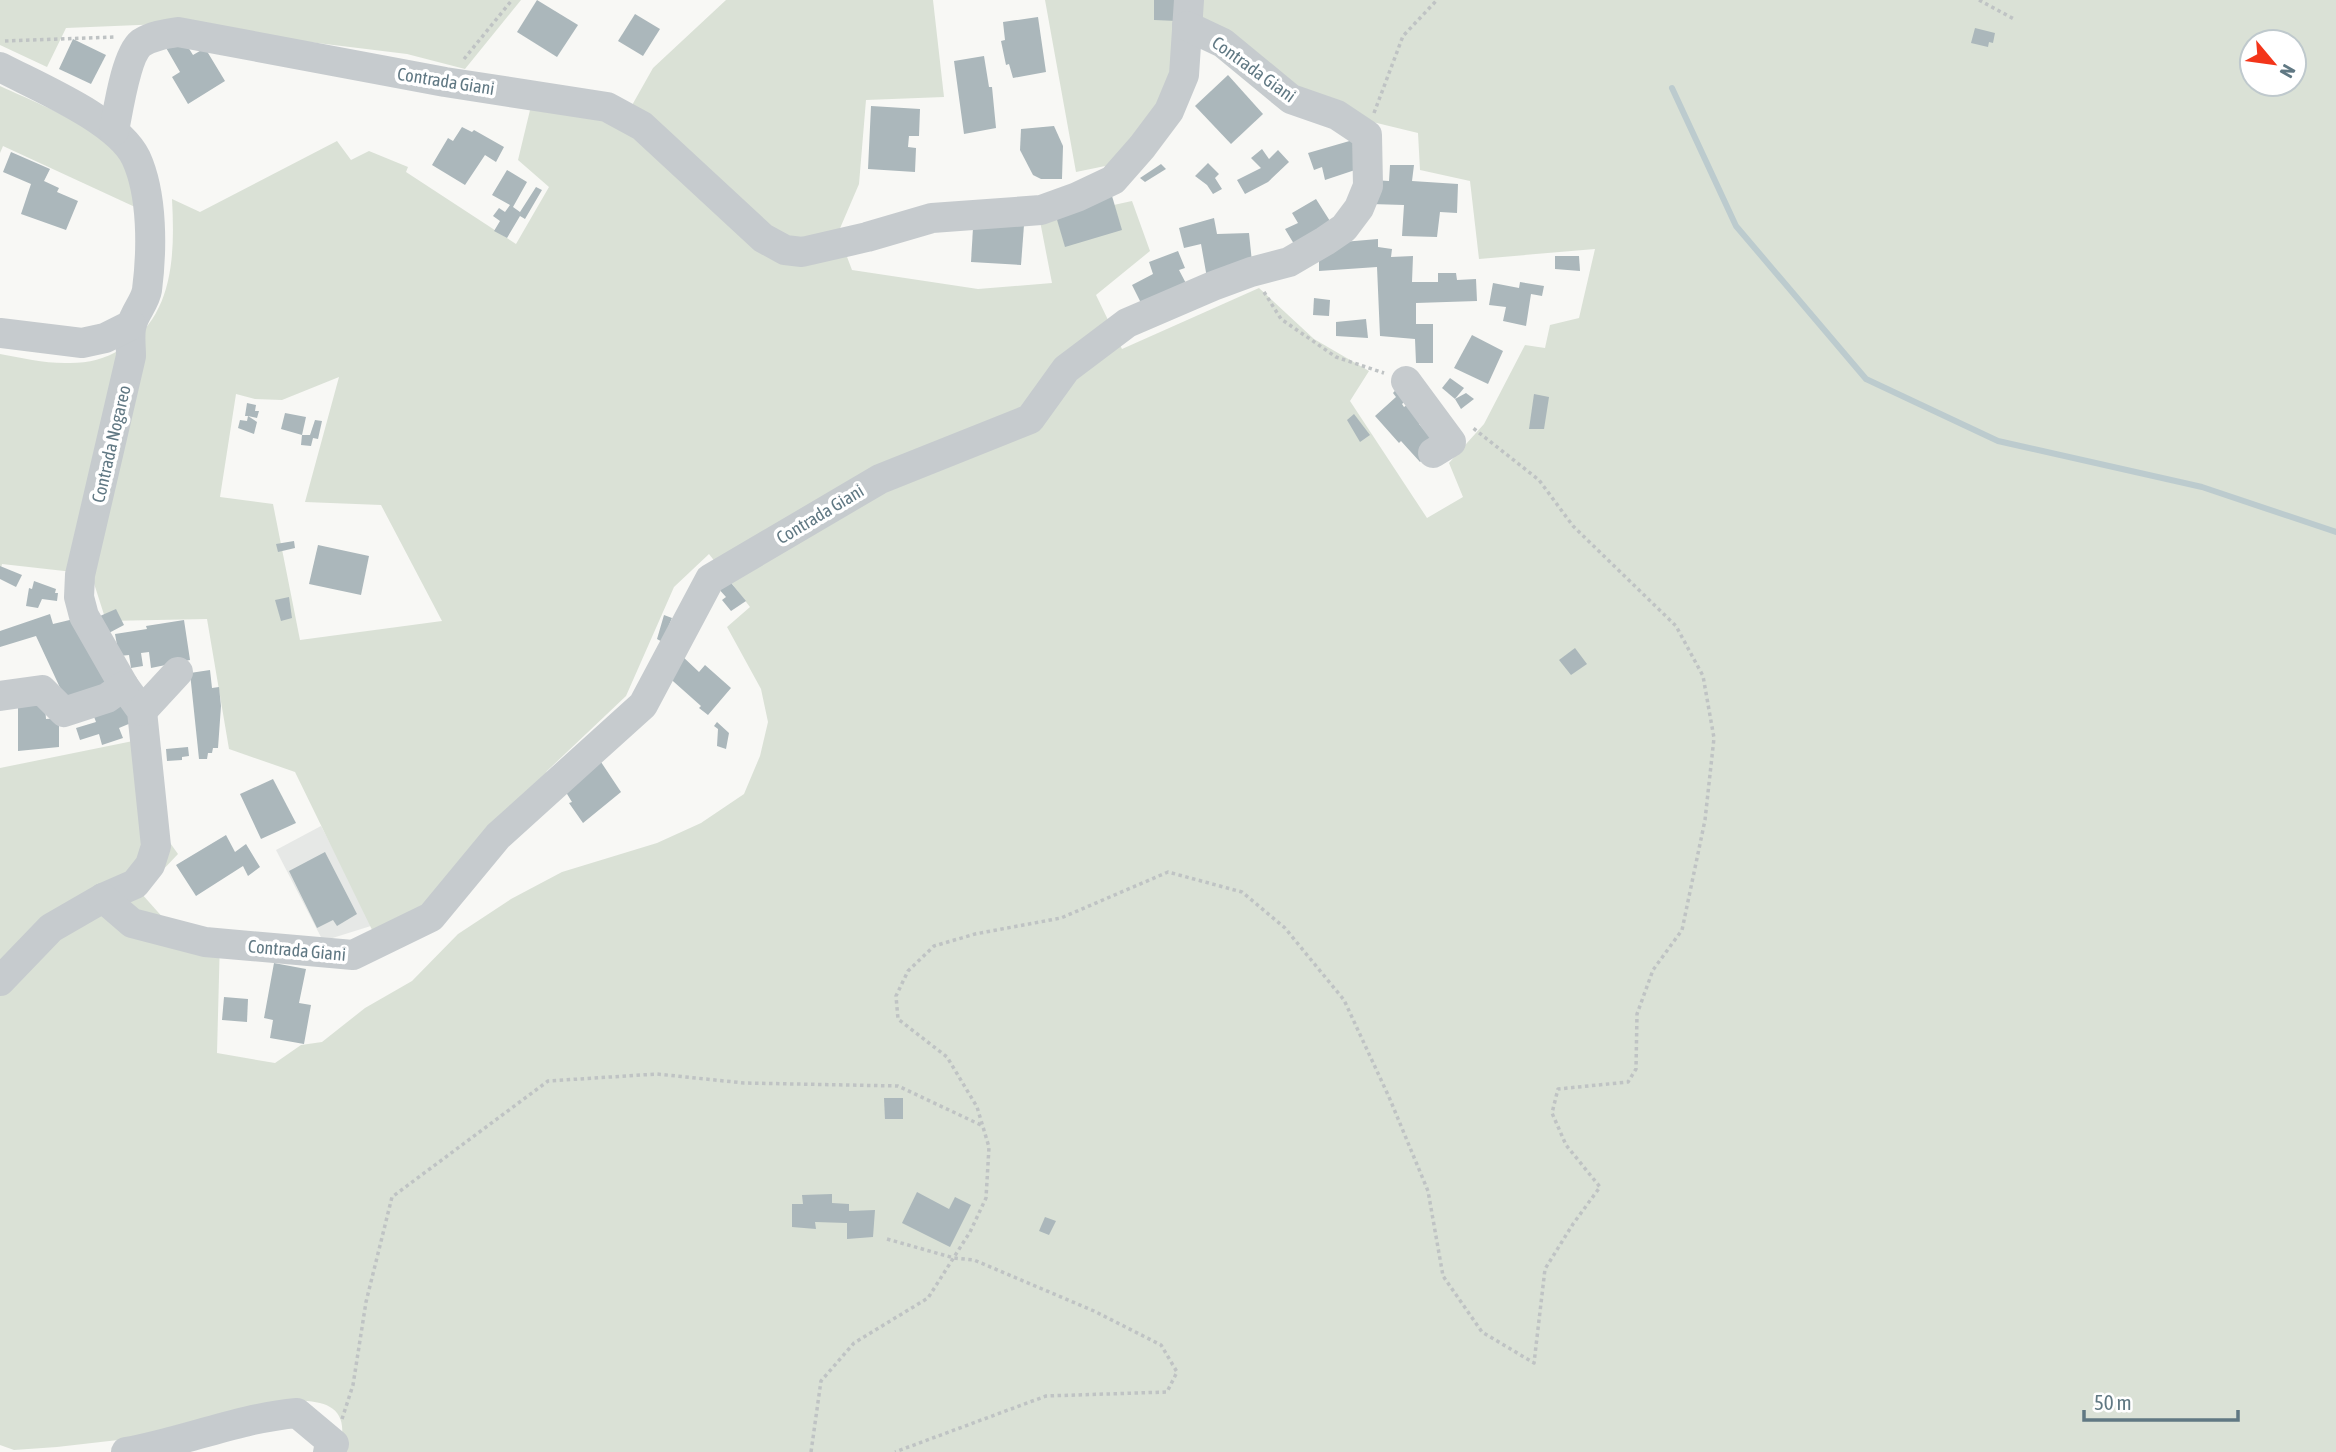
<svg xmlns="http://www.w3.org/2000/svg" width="2336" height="1452" font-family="'Asap Condensed',sans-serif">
  <rect width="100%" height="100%" fill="#f8f8f5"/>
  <polygon fill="#e6e8e6" points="321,826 374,925 323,941 276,850"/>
  <g fill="#dae1d6" fill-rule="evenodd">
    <polygon points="0,0 521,0 465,69 407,54 163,24 66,28 47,67 0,45"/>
    <path d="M726 0H933L944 97 866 100 859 184 838 233 852 270 978 289 1052 283 1040 221 1132 201 1150 251 1096 295 1122 349 1259 288 1314 339 1369 371 1350 401 1427 518 1463 497 1449 463 1484 424 1525 345 1545 348 1550 325 1579 318 1595 249 1479 259 1470 181 1420 170 1418 133 1282 100 1183 34 1154 156 1076 172 1045 0H2336V1452H338C353 1408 327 1399 289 1401L153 1436 57 1447 14 1450 0 1445V768L133 741 143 805 178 854 141 893 173 929 220 939 217 1053 275 1063 301 1045 322 1042 365 1008 412 981 458 934 511 899 562 872 657 843 701 823 744 794 760 756 768 722 761 689 727 627 750 607 709 554 674 587 626 696 547 771 502 842 464 891 376 938 295 772 229 749 207 619 106 621 91 574 2 564 0 572V354C23 358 47 364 70 363 89 363 105 359 121 349 174 317 175 255 172 199L200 212 337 141 351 160 369 151 408 167 406 172 516 244 549 187 518 160 531 106 631 107 653 68ZM2252 42H2294V84H2252ZM339 377 305 502 381 505 442 621 300 640 273 504 220 497 236 394 255 399 282 400Z"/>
    <path d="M0 86C32 101 104 129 122 159 132 175 134 189 135 207L3 146 0 153Z"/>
  </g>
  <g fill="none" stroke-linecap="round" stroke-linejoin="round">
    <polyline stroke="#bccbce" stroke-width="6" points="1672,88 1736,226 1866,379 1998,441 2202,487 2336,532"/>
  </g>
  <g fill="#abb7bb">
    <polygon points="537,0 578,25 557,57 517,32"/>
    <polygon points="1154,0 1177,0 1177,21 1154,20"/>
    <polygon points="635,14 660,29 643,56 618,41"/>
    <polygon points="1038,17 1046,72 1013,78 1009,64 1006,65 1001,41 1005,40 1003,22"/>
    <polygon points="1975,28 1995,33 1993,43 1989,42 1988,47 1971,43"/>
    <polygon points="181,36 193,55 205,48 225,81 188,104 172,77 180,72 165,46"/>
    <polygon points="73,39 106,55 91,84 59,69"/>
    <polygon points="984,56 989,87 992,87 996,128 964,134 954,61"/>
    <polygon points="1228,75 1263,114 1231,144 1195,106"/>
    <polygon points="871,106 920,109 919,136 909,136 908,147 916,148 915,172 868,169"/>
    <polygon points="1054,126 1063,146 1062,179 1041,179 1033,175 1020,150 1021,129"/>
    <polygon points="462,127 472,132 474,130 504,147 496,162 485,155 465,185 432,165 448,138 453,141"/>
    <polygon points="1353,140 1361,168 1325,180 1322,167 1314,170 1308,153"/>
    <polygon points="1262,149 1269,159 1278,150 1289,162 1268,182 1245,194 1237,180 1261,168 1251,158"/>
    <polygon points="11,152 50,169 44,181 59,188 57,192 78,201 66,230 21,214 31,184 3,172"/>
    <polygon points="1208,163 1219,174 1215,178 1222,189 1213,194 1207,185 1195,176"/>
    <polygon points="1161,164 1166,169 1145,182 1140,178"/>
    <polygon points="1390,165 1414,165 1412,181 1458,184 1457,213 1440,212 1437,237 1402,236 1404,205 1371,204 1373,180 1389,181"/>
    <polygon points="507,170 527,182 513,207 520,212 536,187 542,190 525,219 520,216 507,238 494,231 500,221 493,216 499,208 505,212 510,205 492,195"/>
    <polygon points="1112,196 1122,230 1065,247 1055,213"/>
    <polygon points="1316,199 1335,229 1297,249 1285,229 1298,223 1292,213"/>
    <polygon points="1214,218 1217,234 1249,233 1252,262 1207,278 1201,244 1184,248 1179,228"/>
    <polygon points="1024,225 1021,265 971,262 973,228"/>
    <polygon points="1378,239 1378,247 1392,249 1391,257 1413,256 1412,282 1438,282 1438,273 1456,273 1457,280 1476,279 1477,301 1416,303 1416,324 1433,324 1433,363 1416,363 1415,339 1380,336 1377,267 1319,271 1319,254 1331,243"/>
    <polygon points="1178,251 1185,268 1179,270 1190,291 1145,311 1132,285 1153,274 1149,262"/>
    <polygon points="1555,256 1579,256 1580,271 1555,269"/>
    <polygon points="1520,282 1544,286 1542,296 1531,294 1526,326 1503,321 1506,307 1489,305 1493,283 1519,288"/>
    <polygon points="1314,298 1330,300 1329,316 1313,315"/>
    <polygon points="1366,319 1368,338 1336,336 1336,322"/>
    <polygon points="1472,335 1503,351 1488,384 1454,368"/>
    <polygon points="1450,378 1464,388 1455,399 1442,388"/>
    <polygon points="1400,385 1411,395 1402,404 1404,407 1407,405 1422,422 1419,424 1438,446 1420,462 1401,441 1399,443 1375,416 1396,397 1393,393"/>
    <polygon points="1466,393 1474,399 1461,409 1455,399"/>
    <polygon points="1534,394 1549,397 1544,429 1529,429"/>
    <polygon points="247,403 256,405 255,411 259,411 257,418 248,416 257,422 254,434 238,428 240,420 247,421 248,416 245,416"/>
    <polygon points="285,413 306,417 302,435 281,429"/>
    <polygon points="1354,414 1370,435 1360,442 1347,420"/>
    <polygon points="315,420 322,421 318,439 313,438 311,446 301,445 302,435 310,435"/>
    <polygon points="294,541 295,548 278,552 276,544"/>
    <polygon points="318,545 369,556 361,595 309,584"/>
    <polygon points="713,561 746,601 731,611 722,600 726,597 717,587"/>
    <polygon points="0,566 22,575 16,587 0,579"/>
    <polygon points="34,581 56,589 55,593 58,593 57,601 42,599 38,608 26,606 29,588 32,589"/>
    <polygon points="289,597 292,618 281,621 275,600"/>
    <polygon points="116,609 124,625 107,634 100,616"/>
    <polygon points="50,614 53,624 78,618 108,688 69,707 36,636 0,647 0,631"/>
    <polygon points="664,615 672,618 665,635 666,644 657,639"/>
    <polygon points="184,620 190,660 151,668 149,652 141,653 143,666 131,668 129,655 119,656 115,634 147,629 146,626"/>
    <polygon points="1575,648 1587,664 1571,675 1559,660"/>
    <polygon points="681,655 699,672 705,665 731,688 708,715 699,708 701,706 665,674"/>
    <polygon points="210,670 212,688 219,687 221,706 218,748 213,748 212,753 208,753 207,759 199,759 190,673"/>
    <polygon points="125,703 131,723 119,728 123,738 102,745 99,734 80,740 76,728 96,722 93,714"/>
    <polygon points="18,706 45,706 46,719 59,718 59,747 18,751"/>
    <polygon points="717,722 729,733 726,749 717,746 718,729 714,726"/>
    <polygon points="188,747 189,756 182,757 182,760 167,761 166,749"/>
    <polygon points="601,762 621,792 583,823 569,803 572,802 564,789"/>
    <polygon points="273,779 296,823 261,839 240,794"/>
    <polygon points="226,835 235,852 246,844 260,867 248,876 243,866 196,896 176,865"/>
    <polygon points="325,852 357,914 337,926 333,920 317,928 289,871"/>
    <polygon points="274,963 306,969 299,1003 311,1005 304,1044 270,1038 273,1020 264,1018"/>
    <polygon points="224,997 248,999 247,1022 222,1020"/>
    <polygon points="884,1098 903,1098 903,1119 885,1119"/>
    <polygon points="917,1192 949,1209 955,1197 971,1205 950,1247 902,1223"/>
    <polygon points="832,1194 832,1203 849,1204 849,1211 875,1210 873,1237 847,1239 847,1223 815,1222 816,1229 792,1227 792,1204 803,1204 802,1195"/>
    <polygon points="1045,1217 1056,1221 1049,1235 1039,1231"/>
  </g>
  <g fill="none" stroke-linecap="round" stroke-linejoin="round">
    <g stroke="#bfc3c4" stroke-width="3.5" stroke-dasharray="3.5 3.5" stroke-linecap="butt">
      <polyline points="1979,0 2014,19"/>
      <polyline points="5,41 116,37"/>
      <polyline points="464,59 512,0"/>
      <polyline points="1374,113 1403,36 1437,0"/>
      <polyline points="1264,292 1281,319 1336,357 1384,373"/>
      <polyline points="887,1239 954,1258 974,1260 1094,1311 1161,1345 1177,1372 1167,1392 1046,1396 895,1452"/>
      <polyline points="342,1419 353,1385 366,1302 392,1197 548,1081 657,1074 744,1083 898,1086 983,1126"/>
      <polyline points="811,1452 821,1381 854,1343 928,1298 970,1232 986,1198 989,1147 977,1107 947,1057 898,1019 896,996 908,971 934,946 975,934 1061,918 1168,872 1242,892 1285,928 1344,1000 1389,1097 1428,1191 1443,1276 1482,1332 1534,1363 1545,1269 1573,1224 1600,1187 1566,1145 1552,1113 1558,1089 1628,1082 1636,1069 1637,1014 1653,970 1682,930 1705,820 1714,738 1703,676 1676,626 1573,526 1539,480 1473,428"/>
    </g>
    <g stroke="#c6cbce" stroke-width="30">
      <path d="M0 67C38 87 118 120 136 158 153 195 152 251 147 290 145 302 135 312 132 324 129 333 131 346 131 356L80 575 79 597 84 616 124 686 142 711 156 846 150 865 135 884 103 898 51 928 0 981"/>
      <path d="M114 131C118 111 126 55 141 43 152 36 165 34 178 32L445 82 607 107 642 126 763 238 785 250 802 252 867 237 932 218 1041 210 1077 197 1113 180 1142 147 1169 111 1184 75 1189 0"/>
      <polyline points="0,333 82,343 105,338 131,325"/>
      <polyline points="1406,381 1451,442 1433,453"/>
      <polyline points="0,696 42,690 64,712 107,698 124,686"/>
      <polyline points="142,711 178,672"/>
      <polyline points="103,898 132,923 205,942 353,955 431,917 498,836 643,705 710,579 880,479 1030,419 1066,369 1127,323 1213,286 1251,272 1289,262 1325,241 1344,228 1359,208 1368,186 1367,135 1337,115 1291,99 1223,43 1187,26"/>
      <path d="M126 1452C183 1442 239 1418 297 1413L334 1444 328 1452"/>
    </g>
  </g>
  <g text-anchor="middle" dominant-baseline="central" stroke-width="7" stroke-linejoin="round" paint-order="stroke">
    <g font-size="18" fill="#607883" stroke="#fff">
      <text transform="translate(1254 69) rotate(36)">Contrada Giani</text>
      <text transform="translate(446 81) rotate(9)">Contrada Giani</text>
      <text transform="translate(111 444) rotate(-77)">Contrada Nogareo</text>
      <text transform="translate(820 514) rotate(-31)">Contrada Giani</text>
      <text transform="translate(297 950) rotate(5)">Contrada Giani</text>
    </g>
  </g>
  <g transform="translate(2273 63) rotate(119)"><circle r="33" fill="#ffffff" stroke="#bfc9cd" stroke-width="2"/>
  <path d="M0-5L12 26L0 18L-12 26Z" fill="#f3351a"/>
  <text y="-10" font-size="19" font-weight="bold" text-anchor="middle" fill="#607883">N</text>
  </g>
  <path d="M2084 1410v10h154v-10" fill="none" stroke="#607883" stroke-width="3.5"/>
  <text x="2094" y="1410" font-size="21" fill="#607883" stroke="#ffffff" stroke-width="5" paint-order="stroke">50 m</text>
</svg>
